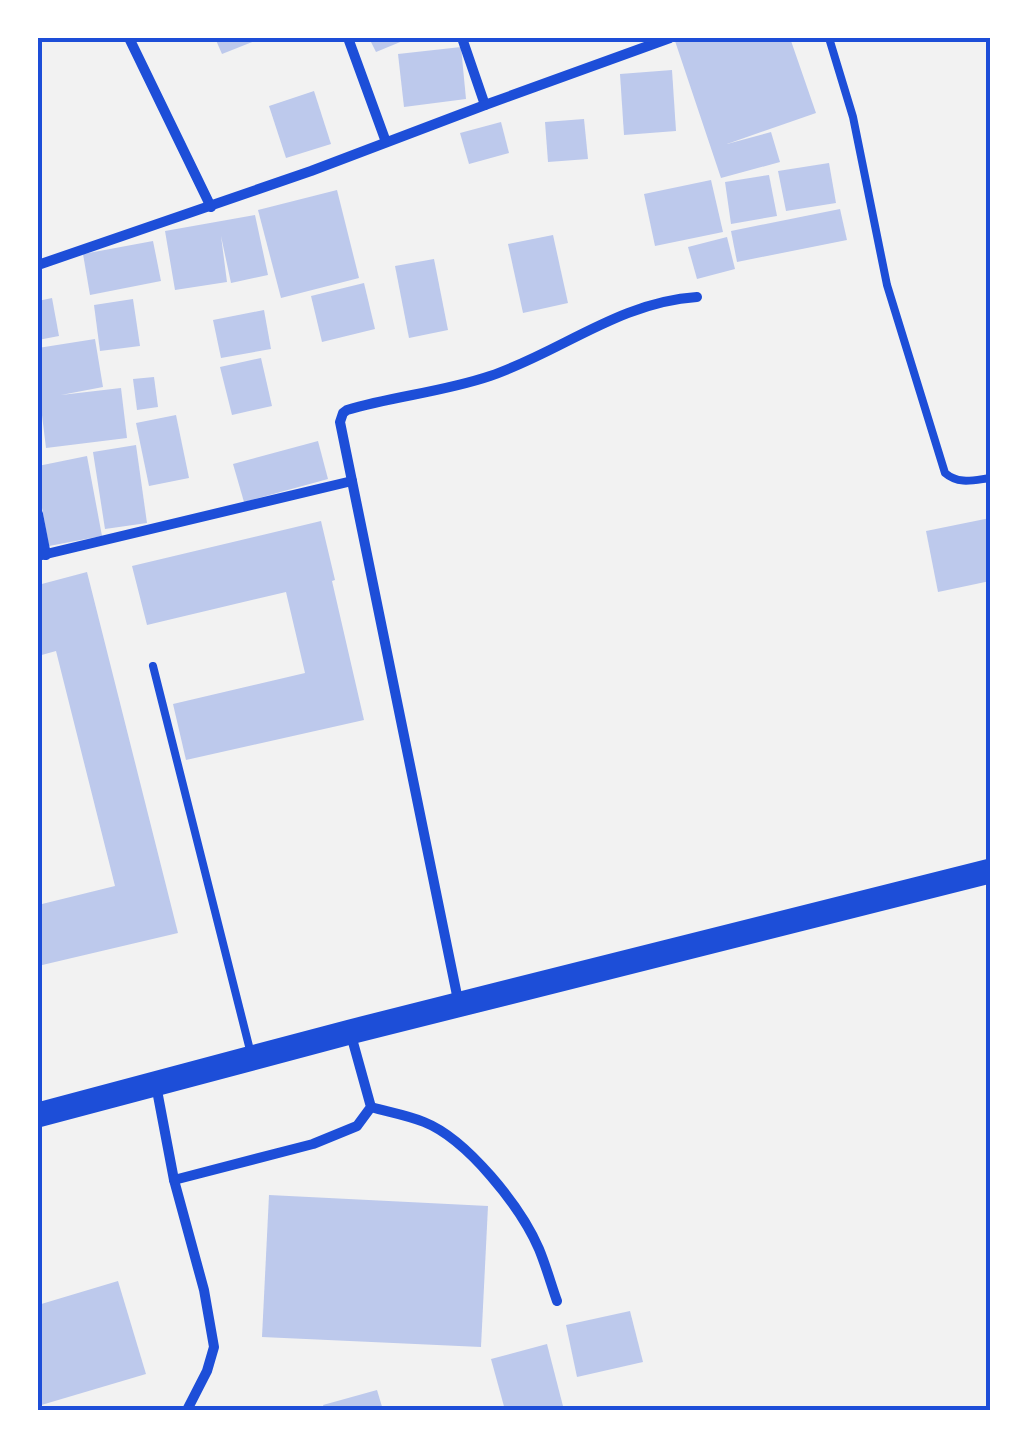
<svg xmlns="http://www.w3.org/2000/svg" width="1028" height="1448" font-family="'IBM Plex Serif',serif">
  <rect width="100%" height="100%" fill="#f2f2f2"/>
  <g fill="#bdc9ec">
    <polygon points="215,38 256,38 257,40 222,54"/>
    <polygon points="369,38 410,38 376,52"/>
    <polygon points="685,38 790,38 816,113 727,144 771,132 780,162 721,178 675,41"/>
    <polygon points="461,47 466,99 404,107 398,54"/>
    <polygon points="672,70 676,131 624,135 620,74"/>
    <polygon points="314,91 331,144 286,158 269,106"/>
    <polygon points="584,119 588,159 548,162 545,122"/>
    <polygon points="501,122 509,153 469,164 460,133"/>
    <polygon points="829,163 836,203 786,211 778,171"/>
    <polygon points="769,175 777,216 731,224 725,182"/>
    <polygon points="711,180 723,232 655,246 644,194"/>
    <polygon points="337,190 359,278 281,298 258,210"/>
    <polygon points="840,209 847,240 737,262 731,231"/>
    <polygon points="255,215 268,275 231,283 221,236 227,282 175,290 165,231"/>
    <polygon points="553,235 568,303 523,313 508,244"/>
    <polygon points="727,237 735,269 697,279 688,247"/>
    <polygon points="153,241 161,281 90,295 83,254"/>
    <polygon points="434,259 448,330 409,338 395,266"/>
    <polygon points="364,283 375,329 322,342 311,296"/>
    <polygon points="52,298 59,336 38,340 38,301"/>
    <polygon points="133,299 140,346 100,351 94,305"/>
    <polygon points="264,310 271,349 221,358 213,320"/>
    <polygon points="95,339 103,387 61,395 121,388 127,438 46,448 38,382 38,348"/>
    <polygon points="261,358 272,406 232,415 220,367"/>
    <polygon points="154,377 158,407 137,410 133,379"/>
    <polygon points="176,415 189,478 149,486 136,423"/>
    <polygon points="318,441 328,479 244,502 233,464"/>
    <polygon points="136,445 147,523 105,529 93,452"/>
    <polygon points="87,456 102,536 49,546 38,486 38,466"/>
    <polygon points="990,518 990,581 938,592 926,531"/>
    <polygon points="321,521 335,580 332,581 364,720 186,760 173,704 305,673 286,592 147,625 132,566"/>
    <polygon points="87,572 178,933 38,966 38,905 115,886 56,651 38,656 38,585"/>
    <polygon points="269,1195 488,1206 481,1347 262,1337"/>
    <polygon points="118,1281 146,1374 38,1406 38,1305"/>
    <polygon points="630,1311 643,1362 577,1377 566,1325"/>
    <polygon points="547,1344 564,1410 505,1410 491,1359"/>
    <polygon points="377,1390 383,1410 325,1410 323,1405"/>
  </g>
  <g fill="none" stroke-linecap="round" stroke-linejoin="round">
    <g stroke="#1d4ed8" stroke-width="8">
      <path d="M829 38 853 117 887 285 945 473C959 485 974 480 990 478"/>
      <polyline points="153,666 251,1054"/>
    </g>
    <g stroke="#1d4ed8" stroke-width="10">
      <polyline points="129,38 211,207"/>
      <polyline points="348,38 386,142"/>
      <polyline points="462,38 485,105"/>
      <polyline points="38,265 311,171 485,105 670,38"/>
      <path d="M352 481 340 422 343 413 347 410C394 396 443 392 490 376 561 352 619 302 697 297"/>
      <polyline points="38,514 46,555"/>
      <polyline points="38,556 352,481 459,1005"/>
      <polyline points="156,1085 174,1180 204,1290 214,1347 207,1371 187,1410"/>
      <path d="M371 1107C388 1112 407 1115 424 1122 467 1139 521 1207 539 1249 546 1266 551 1284 557 1301"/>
      <polyline points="174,1180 313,1144 357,1126 371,1107 351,1035"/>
    </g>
    <polyline stroke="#1d4ed8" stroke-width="25" points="38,1115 350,1032 990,871"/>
  </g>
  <rect width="1028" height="1448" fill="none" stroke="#ffffff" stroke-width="80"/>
  <rect x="40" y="40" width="948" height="1368" fill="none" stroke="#1d4ed8" stroke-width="4"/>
</svg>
